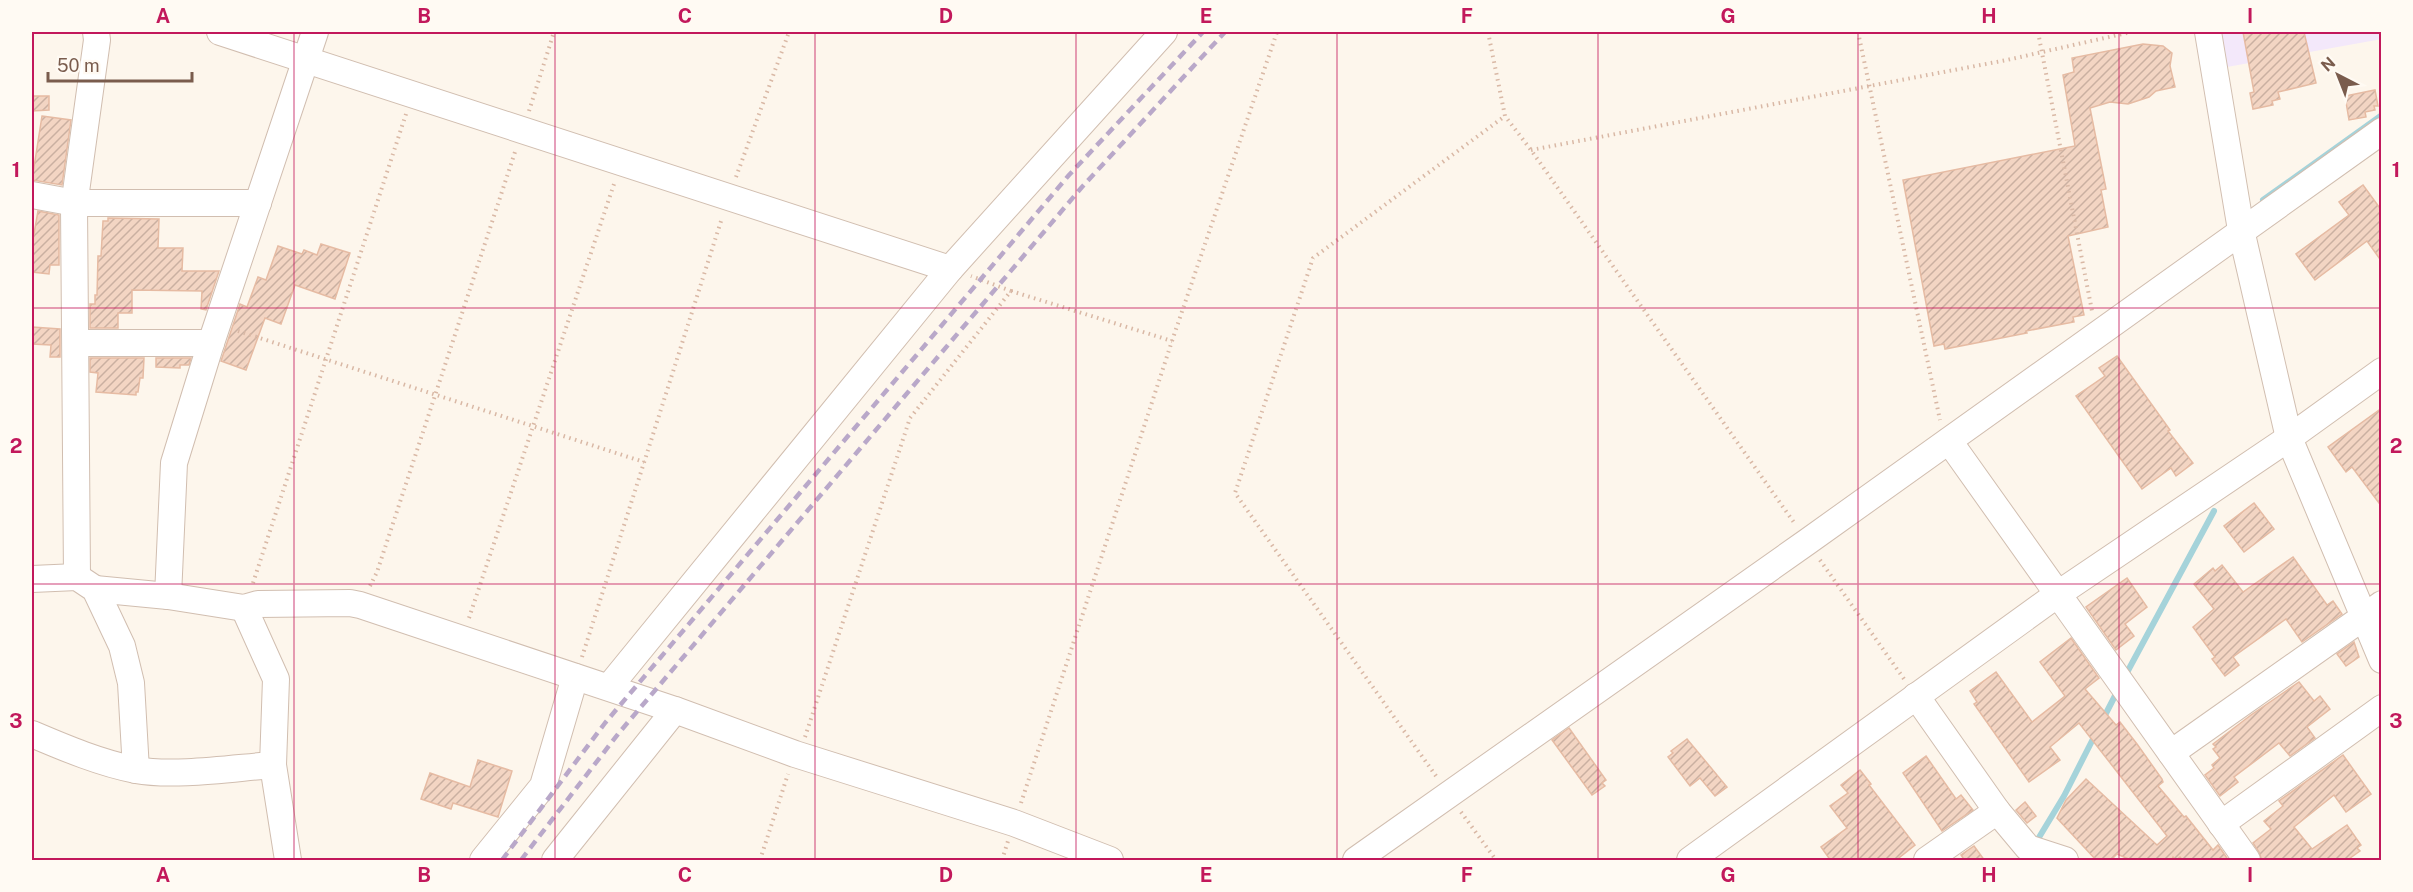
<svg xmlns="http://www.w3.org/2000/svg" width="2413" height="892" font-family="'Public Sans',sans-serif">
  <defs>
    <pattern id="building-hatch" width="6" height="6" patternUnits="userSpaceOnUse" patternTransform="scale(1.5)"><rect width="6" height="6" fill="#f3d5c3"/><path d="M-1 1l2-2M0 6l6-6M5 7l2-2" fill="none" stroke="#cab0a1"/></pattern>
  </defs>
  <rect width="100%" height="100%" fill="#fdf6ec"/>
  <polygon fill="#f3e8fa" points="2221,32 2381,32 2382,39 2227,67"/>
  <g fill="none" stroke-linecap="round" stroke-linejoin="round">
    <g stroke="#a5d3da" stroke-width="6">
      <polyline points="2263,200 2382,115"/>
      <polyline points="2124,678 2214,511"/>
      <polyline points="2102,721 2118,690"/>
      <polyline points="2035,844 2064,796 2095,735"/>
    </g>
  </g>
  <g fill="url(#building-hatch)" stroke="#e6bba3" stroke-width="1.5">
    <polygon points="2243,32 2304,32 2316,83 2278,92 2280,99 2272,101 2273,105 2253,109 2250,93 2254,92"/>
    <polygon points="2143,44 2163,46 2172,53 2170,66 2175,87 2156,91 2149,97 2128,104 2110,102 2090,108 2106,189 2101,190 2108,227 2068,236 2084,315 2073,317 2074,322 2026,331 2027,333 1945,349 1944,344 1934,346 1903,180 2075,146 2063,75 2074,72 2072,58"/>
    <polygon points="2375,90 2378,106 2374,106 2375,110 2365,112 2366,117 2349,120 2345,96"/>
    <polygon points="32,96 49,96 49,110 32,111"/>
    <polygon points="42,116 71,120 62,185 32,180"/>
    <polygon points="2363,185 2382,211 2382,262 2367,241 2315,280 2296,254 2349,215 2339,202"/>
    <polygon points="38,211 59,215 59,265 50,265 49,274 32,272 32,245"/>
    <polygon points="108,218 159,219 158,248 183,248 182,271 219,271 206,310 201,309 202,291 132,290 132,313 118,313 118,328 90,328 90,304 95,304 95,295 97,295 98,256 101,256 103,221 108,221"/>
    <polygon points="321,244 350,253 335,299 295,285 281,324 265,318 246,370 221,361 240,304 247,307 258,277 266,280 278,246 302,254 304,250 317,255"/>
    <polygon points="32,327 60,329 60,357 50,357 51,345 32,344"/>
    <polygon points="2117,356 2170,430 2168,431 2193,463 2176,476 2171,468 2142,489 2076,396 2105,376 2099,368"/>
    <polygon points="90,358 144,358 143,378 140,378 138,392 136,392 136,395 96,392 98,373 90,372"/>
    <polygon points="156,358 191,358 189,365 180,365 180,368 156,367"/>
    <polygon points="2382,408 2382,507 2352,467 2346,472 2328,447"/>
    <polygon points="2254,503 2274,529 2244,552 2224,526"/>
    <polygon points="2293,557 2327,605 2333,601 2342,614 2302,642 2286,619 2233,657 2239,665 2225,676 2212,659 2215,657 2193,627 2214,609 2194,584 2213,568 2215,571 2222,565 2243,592"/>
    <polygon points="2127,578 2147,607 2125,624 2134,636 2116,650 2086,607"/>
    <polygon points="2071,638 2099,678 2085,689 2116,725 2120,722 2137,744 2162,779 2163,782 2158,786 2184,817 2186,816 2213,850 2218,845 2229,861 2183,861 2180,857 2176,860 2173,857 2172,859 2174,861 2133,861 2117,854 2110,861 2097,861 2057,818 2066,800 2086,779 2157,845 2167,836 2079,723 2050,747 2060,760 2029,782 1974,704 1977,702 1970,691 1996,672 2032,722 2065,696 2040,662"/>
    <polygon points="2354,642 2359,657 2346,666 2337,654"/>
    <polygon points="2299,682 2314,701 2320,696 2330,709 2307,727 2315,738 2290,756 2279,743 2234,777 2238,782 2220,796 2205,775 2214,768 2212,765 2220,758 2213,749 2216,747 2213,744 2251,715"/>
    <polygon points="1569,728 1606,780 1602,783 1605,786 1592,795 1552,740"/>
    <polygon points="1687,739 1727,787 1715,796 1700,778 1690,786 1668,757 1673,753 1671,751"/>
    <polygon points="2343,755 2371,794 2346,812 2334,795 2294,827 2312,849 2347,825 2361,845 2357,848 2360,851 2346,861 2262,861 2259,852 2253,843 2271,829 2264,821 2283,806 2279,801"/>
    <polygon points="1926,756 1956,799 1961,795 1973,810 1942,831 1903,773"/>
    <polygon points="478,760 512,771 498,817 453,803 451,809 421,799 430,773 470,787"/>
    <polygon points="1860,770 1871,784 1869,785 1915,845 1895,861 1831,861 1821,847 1847,828 1830,806 1848,793 1841,785"/>
    <polygon points="2025,802 2036,816 2027,823 2016,810"/>
    <polygon points="1974,846 1985,861 1965,861 1961,855"/>
  </g>
  <g fill="none" stroke-linecap="round" stroke-linejoin="round">
    <defs>
      <g id="minor">
        <polyline points="220,32 950,269"/>
        <polyline points="2208,32 2241,230 2289,438 2382,660"/>
        <polyline points="32,195 75,203 258,203"/>
        <polyline points="76,343 211,343"/>
        <polyline points="1949,441 2247,860"/>
        <polyline points="77,577 74,206 97,40 96,32"/>
        <polyline points="32,579 77,577 95,589 122,646 131,683 136,770"/>
        <polyline points="95,589 168,596 244,608 258,604 350,603 360,605 675,710 795,754 1014,823 1110,860"/>
        <polyline points="168,596 174,463 211,343 315,32"/>
        <polyline points="244,608 276,679 273,765 288,860"/>
        <polyline points="609,687 950,269 1164,32"/>
        <polyline points="1916,696 1997,811 2028,848 2065,860"/>
        <path d="M32 734C65 748 100 763 136 770 174 777 233 768 273 765"/>
        <polyline points="2171,753 2382,604"/>
        <polyline points="2221,824 2382,708"/>
        <polyline points="483,860 543,786 575,677"/>
        <polyline points="555,860 675,710"/>
        <polyline points="1356,860 1807,542 2382,131"/>
        <polyline points="1690,860 2058,594 2289,438 2382,371"/>
        <polyline points="1927,860 1997,811"/>
      </g>
    </defs>
    <use href="#minor" stroke="#d1beb0" stroke-width="28"/>
    <g stroke="#d9b8a5" stroke-width="4" stroke-dasharray="1.5 4.5" stroke-linecap="butt">
      <polyline points="1488,32 1505,116 1531,150 1795,524"/>
      <polyline points="1858,32 1940,420"/>
      <polyline points="2038,32 2092,311"/>
      <polyline points="529,111 554,32"/>
      <polyline points="1531,150 2007,60 2131,32"/>
      <polyline points="736,177 789,32"/>
      <polyline points="1011,291 1172,341"/>
      <polyline points="238,331 644,462"/>
      <polyline points="1820,560 1904,679"/>
      <polyline points="253,583 406,114"/>
      <polyline points="370,586 377,572 516,149"/>
      <polyline points="469,618 615,181"/>
      <polyline points="582,657 722,218"/>
      <polyline points="805,737 910,418 1011,291 971,276"/>
      <polyline points="1436,776 1235,493 1313,258 1505,116"/>
      <polyline points="1021,803 1172,341 1277,32"/>
      <polyline points="1461,812 1496,860"/>
      <polyline points="760,860 788,774"/>
      <polyline points="1002,860 1008,841"/>
    </g>
    <use href="#minor" stroke="#fff" stroke-width="26"/>
    <g stroke="#b9a8c9" stroke-width="4.5" stroke-dasharray="9 6" stroke-linecap="butt">
      <polyline points="502,860 605,723 1069,175 1203,32"/>
      <polyline points="521,860 618,734 1082,187 1225,32"/>
    </g>
  </g>
  <path fill="none" stroke="#c2185b" stroke-width="1.5" stroke-opacity="0.55" d="M294 32V860M555 32V860M815 32V860M1076 32V860M1337 32V860M1598 32V860M1858 32V860M2119 32V860M32 308H2382M32 584H2382"/>
  <rect width="2413" height="892" fill="none" stroke="#fffaf3" stroke-width="66"/>
  <g transform="translate(2338 75) rotate(318)" stroke="#fffaf3" stroke-width="4.5" paint-order="stroke">
  <path d="M0-4.5L10 22L0 15L-10 22Z" fill="#7a5c4d"/>
  <text y="-9" font-size="16" font-weight="bold" text-anchor="middle" fill="#7a5c4d">N</text>
  </g>
  <path d="M48 72v9h144v-9" fill="none" stroke="#7a5c4d" stroke-width="3"/>
  <text x="57" y="72" font-size="18" fill="#7a5c4d" stroke="#fffaf3" stroke-width="4.5" paint-order="stroke">50 m</text>
  <rect x="33" y="33" width="2347" height="826" fill="none" stroke="#c2185b" stroke-width="2"/>
  <g font-size="20" text-anchor="middle" font-weight="bold" fill="#c2185b">
    <text x="163" y="23">A</text>
    <text x="424" y="23">B</text>
    <text x="685" y="23">C</text>
    <text x="946" y="23">D</text>
    <text x="1206" y="23">E</text>
    <text x="1467" y="23">F</text>
    <text x="1728" y="23">G</text>
    <text x="1989" y="23">H</text>
    <text x="2250" y="23">I</text>
    <text x="16" y="177">1</text>
    <text x="2396" y="177">1</text>
    <text x="16" y="453">2</text>
    <text x="2396" y="453">2</text>
    <text x="16" y="728">3</text>
    <text x="2396" y="728">3</text>
    <text x="163" y="882">A</text>
    <text x="424" y="882">B</text>
    <text x="685" y="882">C</text>
    <text x="946" y="882">D</text>
    <text x="1206" y="882">E</text>
    <text x="1467" y="882">F</text>
    <text x="1728" y="882">G</text>
    <text x="1989" y="882">H</text>
    <text x="2250" y="882">I</text>
  </g>
</svg>
